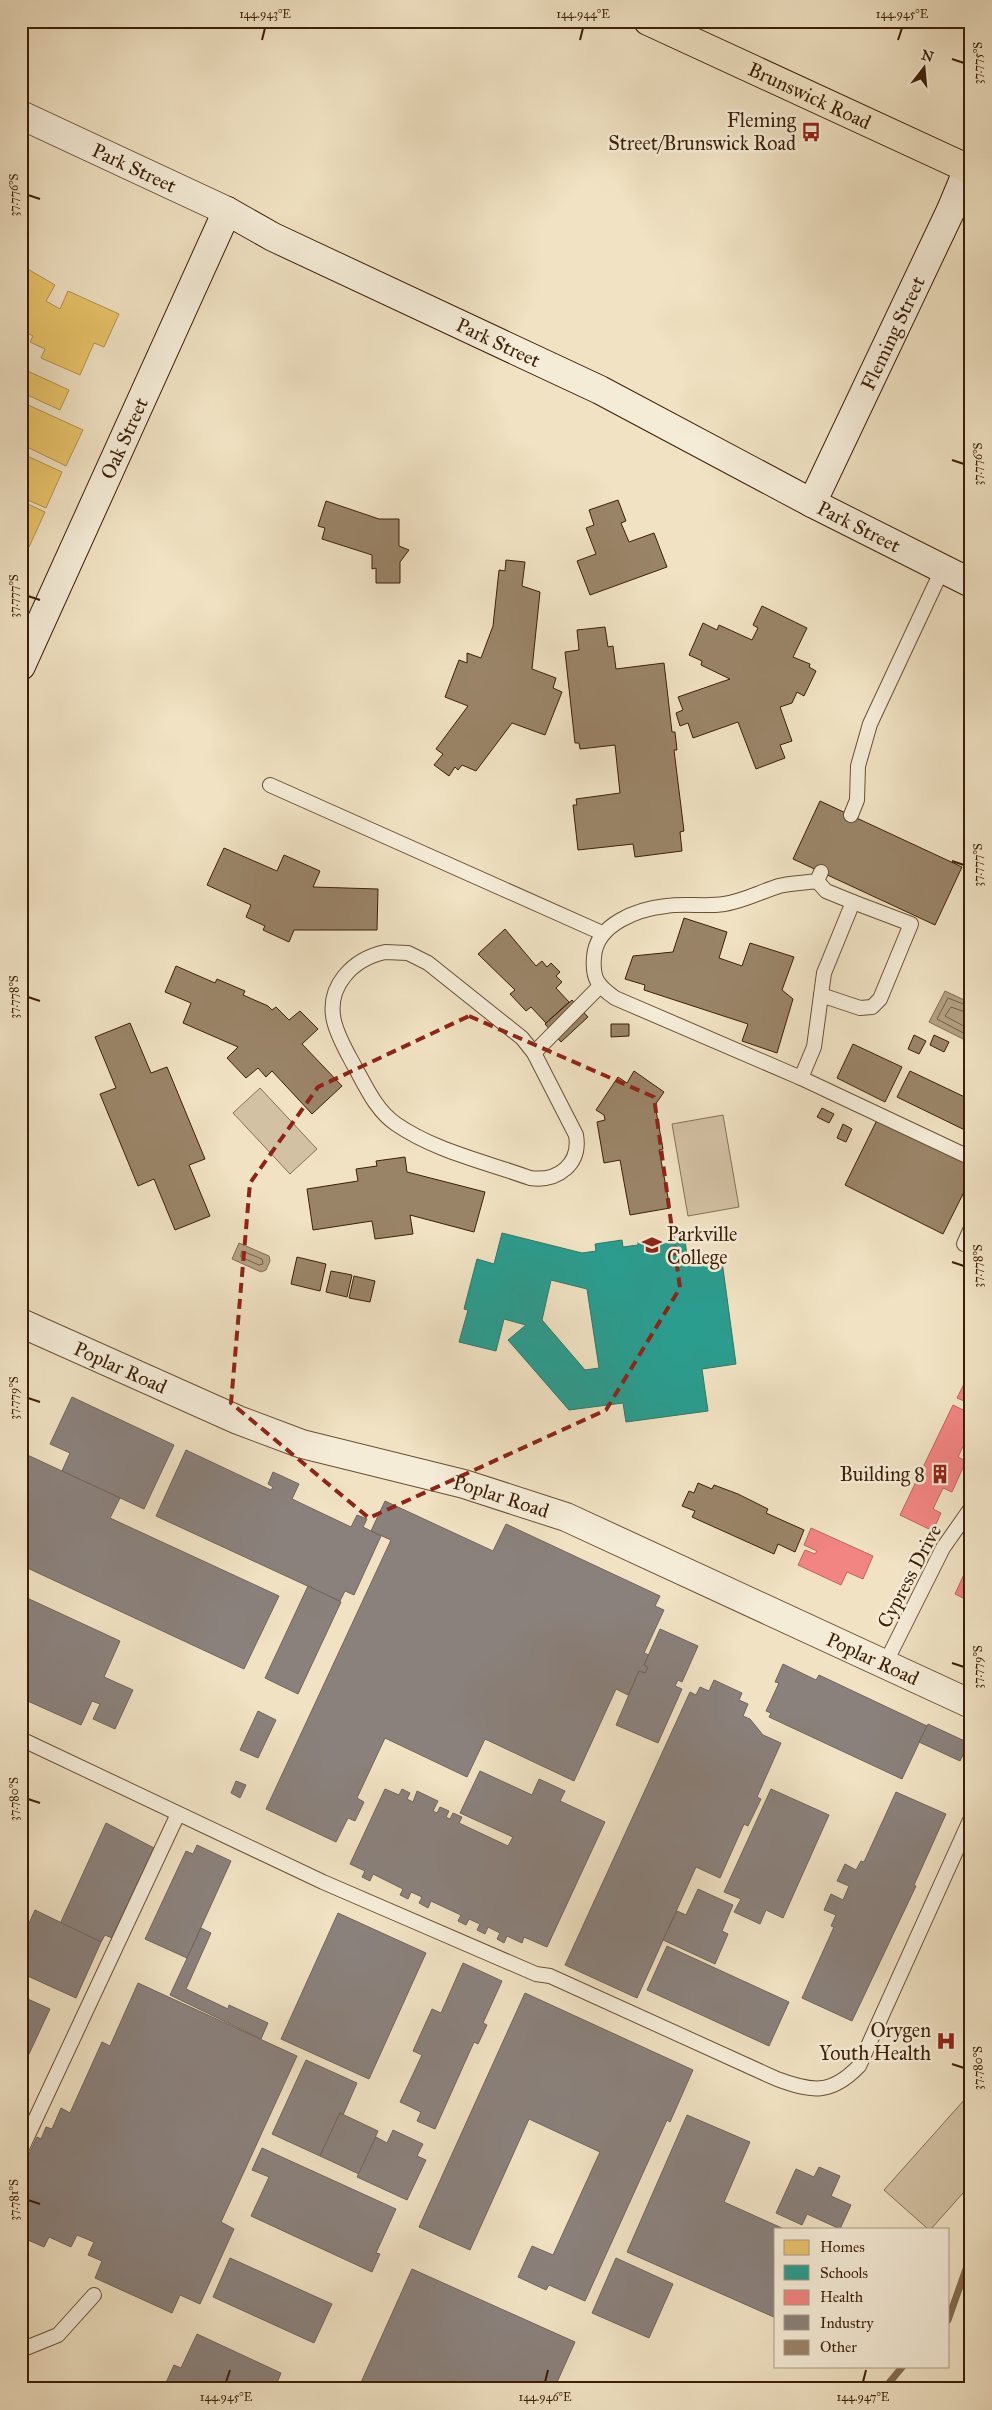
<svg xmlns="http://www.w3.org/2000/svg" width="992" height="2410" font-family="'IM FELL Great Primer',serif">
  <rect width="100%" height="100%" fill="#f0e2c3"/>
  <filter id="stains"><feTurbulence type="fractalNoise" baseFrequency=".004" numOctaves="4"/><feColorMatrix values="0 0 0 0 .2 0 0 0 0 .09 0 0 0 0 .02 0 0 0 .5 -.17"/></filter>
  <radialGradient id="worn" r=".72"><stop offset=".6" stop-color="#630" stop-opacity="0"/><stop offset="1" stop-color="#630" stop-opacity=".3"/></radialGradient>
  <g fill="#d2c1a3" stroke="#887054">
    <polygon points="260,1088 317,1149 290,1174 233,1113"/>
    <polygon points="723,1115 739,1207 688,1216 672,1124"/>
    <polygon points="965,2099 971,2104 971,2184 931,2229 928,2229 884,2190"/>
  </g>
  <g fill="#b3a083" stroke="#846c51">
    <polygon points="945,991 971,1003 971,1043 929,1022"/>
    <polygon points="239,1243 269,1256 270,1261 266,1270 261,1272 232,1259"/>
  </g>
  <g fill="#e9c46a" stroke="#b5924c">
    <polygon points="21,265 55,285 46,301 60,309 68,291 119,314 104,347 94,343 80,375 41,358 45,349 30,342 33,336 27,333 21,342"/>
    <polygon points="21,368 69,390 60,410 21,392"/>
    <polygon points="26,404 83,430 66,466 21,444 21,414"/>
    <polygon points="27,456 62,472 46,508 21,497 21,461 24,462"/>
    <polygon points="21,501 45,512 29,547 21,543"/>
  </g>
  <path fill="#2a9d8f" stroke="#307766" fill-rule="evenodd" d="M502 1233 582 1253 596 1251 595 1244 622 1240 623 1247 638 1245V1242L658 1239V1243L685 1239 688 1266 722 1261 736 1364 702 1369 708 1411 626 1422 623 1403 569 1410 508 1340 526 1325 504 1319 496 1351 459 1342 468 1310 464 1309 477 1259 494 1264ZM551 1280 587 1289 599 1368 585 1370 542 1320Z"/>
  <g fill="#f28482" stroke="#bc665d">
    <polygon points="971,1370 971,1404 957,1398"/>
    <polygon points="953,1405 971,1414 971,1437 968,1436 958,1457 966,1461 952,1492 943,1488 933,1509 941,1513 933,1531 900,1515"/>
    <polygon points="811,1528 873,1556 863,1579 847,1572 841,1585 798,1565 805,1550 815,1554 817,1551 804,1545"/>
    <polygon points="970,1561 971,1561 971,1602 955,1594"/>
  </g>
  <g fill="#8a817c" stroke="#736459">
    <polygon points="72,1397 174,1445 144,1509 62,1471 70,1453 50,1444"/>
    <polygon points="186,1450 271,1490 273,1487 268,1484 273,1472 299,1484 292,1499 351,1527 357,1515 367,1519 363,1527 381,1536 354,1595 345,1591 340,1601 156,1516"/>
    <polygon points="21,1452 120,1498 110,1518 279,1596 244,1669 21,1565"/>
    <polygon points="385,1501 493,1551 506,1524 660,1596 655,1606 664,1610 644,1653 649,1655 644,1665 648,1667 645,1673 639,1671 628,1695 616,1689 574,1781 485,1739 467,1777 385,1738 357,1798 364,1802 355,1821 348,1818 336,1842 266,1809 391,1540 371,1531"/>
    <polygon points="308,1586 341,1602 298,1694 265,1678"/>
    <polygon points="27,1598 120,1641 104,1677 133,1690 115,1729 93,1719 100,1704 92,1701 81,1725 21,1698 21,1611"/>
    <polygon points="660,1629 698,1646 682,1682 678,1680 675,1686 682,1689 658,1743 616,1725 639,1671 645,1673 648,1667 644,1665"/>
    <polygon points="783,1664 816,1680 819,1675 927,1726 902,1779 769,1717 771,1713 766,1711 779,1683 775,1682"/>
    <polygon points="714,1680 742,1693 739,1700 748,1704 743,1716 750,1719 763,1735 781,1743 757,1797 761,1799 748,1826 744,1824 720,1878 696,1867 637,1998 565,1965 690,1692 696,1695 700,1687 709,1691"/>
    <polygon points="258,1711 276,1720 258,1758 240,1750"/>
    <polygon points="928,1724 969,1743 960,1761 919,1742"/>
    <polygon points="480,1771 532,1795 539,1779 565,1791 560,1801 605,1822 547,1947 524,1937 522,1943 507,1936 504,1943 497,1939 500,1933 488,1927 485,1934 477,1930 480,1924 469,1919 466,1925 458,1921 461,1915 431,1901 428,1908 419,1903 422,1897 411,1892 408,1899 400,1895 403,1889 373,1874 370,1881 362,1877 365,1871 350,1864 385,1789 399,1795 402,1789 410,1793 407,1799 413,1802 417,1791 438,1801 433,1811 437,1813 440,1807 449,1811 446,1817 450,1819 453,1813 462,1817 459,1823 508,1846 513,1837 460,1813"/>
    <polygon points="236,1781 246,1785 240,1798 231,1793"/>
    <polygon points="771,1789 829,1815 783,1918 766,1910 760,1924 734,1912 741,1899 724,1892"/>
    <polygon points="896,1792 946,1814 914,1885 916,1886 852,2021 802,1998 834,1927 831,1926 836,1915 824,1910 831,1894 843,1900 849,1886 837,1881 845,1864 856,1870 861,1861 864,1862"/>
    <polygon points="106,1823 154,1848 112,1938 105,1935 101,1942 60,1924"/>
    <polygon points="197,1845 231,1861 187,1958 145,1939 186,1851 193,1854"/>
    <polygon points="698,1889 733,1905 722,1931 728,1934 715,1964 663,1940 677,1911 686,1915"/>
    <polygon points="35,1910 101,1942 76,1998 21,1973 21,1941"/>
    <polygon points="338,1913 426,1953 369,2079 281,2039"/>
    <polygon points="201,1928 211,1933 186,1989 228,2009 229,2005 268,2023 261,2039 170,1995"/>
    <polygon points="667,1946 789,2002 769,2046 647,1990"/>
    <polygon points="463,1963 502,1981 483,2023 487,2025 478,2044 474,2042 435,2129 417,2121 421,2112 400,2102 422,2055 413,2051 432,2009 441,2013"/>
    <polygon points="138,1983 297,2056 221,2222 234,2229 200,2304 180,2295 172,2313 95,2278 102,2261 88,2255 94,2242 77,2235 71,2247 49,2237 44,2247 21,2237 21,2171 37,2137 41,2139 46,2127 52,2129 61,2108 70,2113 102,2042 110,2046"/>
    <polygon points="525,1993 693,2070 670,2122 667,2120 585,2301 549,2285 546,2290 518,2277 532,2246 553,2255 600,2152 529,2119 470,2250 419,2227"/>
    <polygon points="21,1996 50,2009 21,2071"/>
    <polygon points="306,2060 357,2083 343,2115 340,2113 320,2156 272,2134"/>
    <polygon points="21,2096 29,2099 21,2116"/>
    <polygon points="340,2113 378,2131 359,2174 320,2156"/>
    <polygon points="687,2115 750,2142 724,2202 784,2229 776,2229 776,2318 627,2252"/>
    <polygon points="393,2130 423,2144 417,2156 426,2160 407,2200 357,2177 376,2137 387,2143"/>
    <polygon points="262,2148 396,2209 376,2253 380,2254 372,2272 251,2216 269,2177 252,2170"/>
    <polygon points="819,2167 840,2176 831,2196 851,2205 840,2229 807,2214 802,2225 776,2213 796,2169 814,2177"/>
    <polygon points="230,2258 332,2304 314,2343 213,2297"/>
    <polygon points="616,2258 673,2284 649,2338 592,2313"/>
    <polygon points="412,2269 575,2342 554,2389 358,2389"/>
    <polygon points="197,2334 281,2373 277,2383 286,2389 163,2389 174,2365 181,2368"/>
  </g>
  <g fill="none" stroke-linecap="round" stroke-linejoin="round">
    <g stroke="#786044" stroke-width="1">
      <polyline points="971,1007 948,998 937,1019 971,1037"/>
      <polyline points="971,1014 951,1007 945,1016 971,1030"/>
      <polygon points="242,1251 262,1259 263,1264 259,1265 241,1257"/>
    </g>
    <g stroke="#846c51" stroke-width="7">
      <polyline points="948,2320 971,2255"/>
      <polyline points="884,2389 903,2366"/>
    </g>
  </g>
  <g fill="#9a8468" stroke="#3d1f06">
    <polygon points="618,500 626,521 621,523 629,542 654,533 667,567 590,595 577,561 596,554 586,528 594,525 589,510"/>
    <polygon points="326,501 379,519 399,519 399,546 409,550 400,562 400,583 376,583 376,568 372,569 372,555 322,539 325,528 318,526"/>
    <polygon points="506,560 525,562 522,586 540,592 532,669 556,678 553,688 562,692 545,735 512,723 476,771 462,765 458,770 455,767 449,776 434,765 443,754 436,749 468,706 445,697 459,660 467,663 467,653 481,658 493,626 499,570 505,571"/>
    <polygon points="762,606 807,628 793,657 810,664 809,667 816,671 804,696 797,692 792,703 780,707 792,741 780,745 785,758 756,769 738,722 693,738 688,723 680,726 676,713 683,710 678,697 730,679 701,665 702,661 689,655 703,623 717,630 719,625 752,640 758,628 753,625"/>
    <polygon points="605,627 608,647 613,646 616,669 664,663 672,732 675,732 677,750 674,750 684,831 680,832 682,851 635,857 633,844 578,850 573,805 577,805 576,799 620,793 615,745 580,749 579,743 575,743 565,652 579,650 577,630"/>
    <polygon points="820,801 962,867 935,925 793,859"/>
    <polygon points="224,848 277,871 284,855 320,871 313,887 378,889 377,930 294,930 289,942 263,930 265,926 246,917 251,905 207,885"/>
    <polygon points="684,918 727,932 719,958 742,966 750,943 794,957 782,990 793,999 777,1053 742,1041 748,1024 644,990 645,985 625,979 633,956 673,952"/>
    <polygon points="505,929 536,966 542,961 547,967 551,963 560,972 556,976 562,982 556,988 569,1002 546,1023 531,1007 526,1011 510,994 515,990 478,954"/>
    <polygon points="176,966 215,983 217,979 245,991 243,995 268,1006 272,1010 276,1007 289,1020 300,1011 318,1029 302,1044 342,1086 312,1114 272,1071 266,1077 258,1068 246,1078 227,1058 238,1047 183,1023 191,1003 165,992"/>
    <polygon points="572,1000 588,1017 561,1042 545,1024"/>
    <polygon points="130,1023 151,1073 167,1067 205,1159 189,1165 210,1216 175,1230 154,1179 138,1186 100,1094 116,1088 95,1037"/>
    <polygon points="611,1024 629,1024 629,1036 611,1037"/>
    <polygon points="914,1035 926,1041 919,1054 908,1049"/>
    <polygon points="934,1035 949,1042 944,1052 930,1045"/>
    <polygon points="853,1044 902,1067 885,1102 837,1078"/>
    <polygon points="634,1071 664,1092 655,1105 663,1149 659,1150 670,1208 630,1215 620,1160 604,1163 597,1122 605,1120 604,1115 596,1110 618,1077 627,1083"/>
    <polygon points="910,1071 971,1100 971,1133 897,1097"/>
    <polygon points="822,1108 834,1114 829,1123 817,1117"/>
    <polygon points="878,1118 971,1164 971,1178 943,1234 845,1185"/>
    <polygon points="843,1124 852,1129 846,1142 837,1138"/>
    <polygon points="405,1157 407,1172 485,1192 474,1232 410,1215 413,1234 375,1239 372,1221 313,1230 307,1189 358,1181 356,1169 377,1166 376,1161"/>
    <polygon points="297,1257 326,1264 320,1291 291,1284"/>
    <polygon points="331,1271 352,1275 347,1297 326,1292"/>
    <polygon points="354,1276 375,1281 370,1302 349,1298"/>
    <polygon points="698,1483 712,1489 714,1485 738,1494 768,1509 766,1513 804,1530 795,1552 778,1544 774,1554 692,1517 695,1511 682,1506 689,1491 694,1493"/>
  </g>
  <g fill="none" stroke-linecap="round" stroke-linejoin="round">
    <defs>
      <g id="lane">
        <polyline points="270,785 602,933"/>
        <polyline points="851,815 857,800 858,766 870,724 942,570"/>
        <path d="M821 872 817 881C804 883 791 883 779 886 760 892 743 901 724 904 705 907 685 903 666 906 638 909 596 924 594 957 592 979 598 986 615 998L801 1078 971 1158"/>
        <path d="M385 952 408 953 428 963 522 1038 534 1053 576 1135C581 1164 558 1182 530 1178 486 1162 435 1151 396 1124 377 1111 367 1089 356 1069 348 1054 338 1038 334 1021 326 986 353 959 385 952Z"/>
        <polyline points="821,995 860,1008 872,1007 880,999 911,924 853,902"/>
        <polyline points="534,1053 599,987"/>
        <polyline points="801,1078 814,1047 824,973 853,902 826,891 817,881"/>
        <polyline points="964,1244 971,1228"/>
        <polyline points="885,1664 943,1548 971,1508"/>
        <path d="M21 1739 323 1882 536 1974 550 1976 777 2079C812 2092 831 2095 859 2066L971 1818"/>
        <polyline points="21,2150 178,1814"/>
        <polyline points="21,2350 58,2335 94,2295"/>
      </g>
      <g id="street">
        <path id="s1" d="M21 115 227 211"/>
        <path id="s2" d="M21 1323 238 1420 302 1444 464 1484 566 1517 971 1704"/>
      </g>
      <g id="secondary">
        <path id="s3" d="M812 503 951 210 968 169"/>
        <path id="s4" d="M21 666 227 211 273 237 600 390 812 503 971 583"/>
      </g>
      <g id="primary">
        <path id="s5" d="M648 21 971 170"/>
      </g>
    </defs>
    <use href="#lane" stroke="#6a5035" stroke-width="16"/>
    <use href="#street" stroke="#6a5035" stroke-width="30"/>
    <use href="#secondary" stroke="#3d1f06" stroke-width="30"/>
    <use href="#primary" stroke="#3d1f06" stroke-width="30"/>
    <use href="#lane" stroke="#f5ecd8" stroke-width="14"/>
    <use href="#street" stroke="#f5ecd8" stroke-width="28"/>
    <use href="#secondary" stroke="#f5ecd8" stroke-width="28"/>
    <use href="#primary" stroke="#f0e2c3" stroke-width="28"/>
  </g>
  <path fill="none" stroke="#8f2418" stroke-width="4" stroke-dasharray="10 6" stroke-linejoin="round" d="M469 1016 654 1097 680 1288 606 1410 369 1518 231 1403 250 1183 318 1087Z"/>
  <path fill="none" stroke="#3d1f06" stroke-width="2" d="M262 40 265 28M580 40 583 28M898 40 902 28M952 59 964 63M28 195 40 199M952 460 964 464M28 596 40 600M952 861 964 865M28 997 40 1001M952 1262 964 1266M28 1398 40 1402M952 1663 964 1667M28 1799 40 1803M952 2064 964 2068M28 2200 40 2204M226 2382 230 2370M545 2382 548 2370M863 2382 866 2370"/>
  <defs>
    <symbol id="bus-bare" viewBox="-9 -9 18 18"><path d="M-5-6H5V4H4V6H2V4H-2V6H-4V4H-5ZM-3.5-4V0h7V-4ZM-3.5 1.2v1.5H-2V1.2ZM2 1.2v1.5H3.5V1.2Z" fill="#8f2418" stroke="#f5ecd8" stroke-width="2.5" paint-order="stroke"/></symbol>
    <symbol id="school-bare" viewBox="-9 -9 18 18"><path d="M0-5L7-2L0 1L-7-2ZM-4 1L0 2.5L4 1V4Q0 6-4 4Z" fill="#8f2418" stroke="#f5ecd8" stroke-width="2.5" paint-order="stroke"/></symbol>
    <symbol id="building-bare" viewBox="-9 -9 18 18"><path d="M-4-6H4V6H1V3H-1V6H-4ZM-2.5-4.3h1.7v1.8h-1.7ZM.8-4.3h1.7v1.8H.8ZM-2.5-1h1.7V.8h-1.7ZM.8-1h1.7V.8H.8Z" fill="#8f2418" stroke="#f5ecd8" stroke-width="2.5" paint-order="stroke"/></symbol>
    <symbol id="hospital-bare" viewBox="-9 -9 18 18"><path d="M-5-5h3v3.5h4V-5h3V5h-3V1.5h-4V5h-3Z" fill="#8f2418" stroke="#f5ecd8" stroke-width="2.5" paint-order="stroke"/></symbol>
  </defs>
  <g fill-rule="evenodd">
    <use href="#bus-bare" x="797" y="118" width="28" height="28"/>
    <use href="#school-bare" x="638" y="1231" width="28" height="28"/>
    <use href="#building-bare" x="926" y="1460" width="28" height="28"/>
    <use href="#hospital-bare" x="932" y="2027" width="28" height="28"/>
  </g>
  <g text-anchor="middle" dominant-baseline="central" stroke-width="5" stroke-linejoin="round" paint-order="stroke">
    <g font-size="20" fill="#3d1f06" stroke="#f5ecd8">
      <text stroke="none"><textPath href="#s5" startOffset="178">Brunswick Road</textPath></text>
      <text stroke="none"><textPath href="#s1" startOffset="125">Park Street</textPath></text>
      <text stroke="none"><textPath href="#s3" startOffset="188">Fleming Street</textPath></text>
      <text stroke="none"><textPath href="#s4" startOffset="801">Park Street</textPath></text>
      <text stroke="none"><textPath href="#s4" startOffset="250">Oak Street</textPath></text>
      <text stroke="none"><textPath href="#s4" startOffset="1206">Park Street</textPath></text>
      <text stroke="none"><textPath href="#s2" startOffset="109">Poplar Road</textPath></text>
      <text stroke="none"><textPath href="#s2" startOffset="512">Poplar Road</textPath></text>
      <text transform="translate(909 1576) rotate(-62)">Cypress Drive</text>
      <text stroke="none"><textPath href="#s2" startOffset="918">Poplar Road</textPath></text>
    </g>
    <g font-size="20" fill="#3d1f06" stroke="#f5ecd8" text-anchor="end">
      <text x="796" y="120">Fleming<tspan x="796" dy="23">Street/Brunswick Road</tspan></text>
      <text x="667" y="1234" text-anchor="start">Parkville<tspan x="667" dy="23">College</tspan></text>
      <text x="925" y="1474">Building 8</text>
      <text x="931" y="2030">Orygen<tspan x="931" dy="23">Youth Health</tspan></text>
    </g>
  </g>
  <rect width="992" height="2410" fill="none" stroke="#f0e2c3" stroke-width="55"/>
  <rect x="774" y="2228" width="175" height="140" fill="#f5ecd8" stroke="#ab9a84"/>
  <rect x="784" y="2240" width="25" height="15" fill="#e9c46a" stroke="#ab9a84"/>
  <text x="820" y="2252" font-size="15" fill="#3d1f06">Homes</text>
  <rect x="784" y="2265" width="25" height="15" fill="#2a9d8f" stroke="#ab9a84"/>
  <text x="820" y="2278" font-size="15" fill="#3d1f06">Schools</text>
  <rect x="784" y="2290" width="25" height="15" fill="#f28482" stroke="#ab9a84"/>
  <text x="820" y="2302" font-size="15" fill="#3d1f06">Health</text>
  <rect x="784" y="2315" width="25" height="15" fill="#8a817c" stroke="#ab9a84"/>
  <text x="820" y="2328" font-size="15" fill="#3d1f06">Industry</text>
  <rect x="784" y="2340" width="25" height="15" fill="#9a8468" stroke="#ab9a84"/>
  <text x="820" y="2352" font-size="15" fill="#3d1f06">Other</text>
  <g transform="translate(924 68) rotate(16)" stroke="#f5ecd8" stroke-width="4" paint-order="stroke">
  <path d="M0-4L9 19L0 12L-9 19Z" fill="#3d1f06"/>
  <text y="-8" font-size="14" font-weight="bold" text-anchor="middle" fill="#3d1f06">N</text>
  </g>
  <rect x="28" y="28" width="936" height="2354" fill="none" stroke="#3d1f06" stroke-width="2"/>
  <g font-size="12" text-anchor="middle" fill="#3d1f06">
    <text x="265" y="18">144.943°E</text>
    <text x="583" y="18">144.944°E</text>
    <text x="902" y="18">144.945°E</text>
    <text transform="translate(978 63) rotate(-90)" y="4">37.775°S</text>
    <text transform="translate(14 195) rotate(-90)" y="4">37.776°S</text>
    <text transform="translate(978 464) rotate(-90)" y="4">37.776°S</text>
    <text transform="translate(14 596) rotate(-90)" y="4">37.777°S</text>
    <text transform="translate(978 865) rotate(-90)" y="4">37.777°S</text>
    <text transform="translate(14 997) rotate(-90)" y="4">37.778°S</text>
    <text transform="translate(978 1266) rotate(-90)" y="4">37.778°S</text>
    <text transform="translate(14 1398) rotate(-90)" y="4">37.779°S</text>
    <text transform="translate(978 1667) rotate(-90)" y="4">37.779°S</text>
    <text transform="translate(14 1799) rotate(-90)" y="4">37.780°S</text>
    <text transform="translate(978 2068) rotate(-90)" y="4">37.780°S</text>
    <text transform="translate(14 2200) rotate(-90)" y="4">37.781°S</text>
    <text x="226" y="2401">144.945°E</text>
    <text x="545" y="2401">144.946°E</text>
    <text x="863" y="2401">144.947°E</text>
  </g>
  <rect width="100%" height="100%" filter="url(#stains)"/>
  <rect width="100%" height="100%" fill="url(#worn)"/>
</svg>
